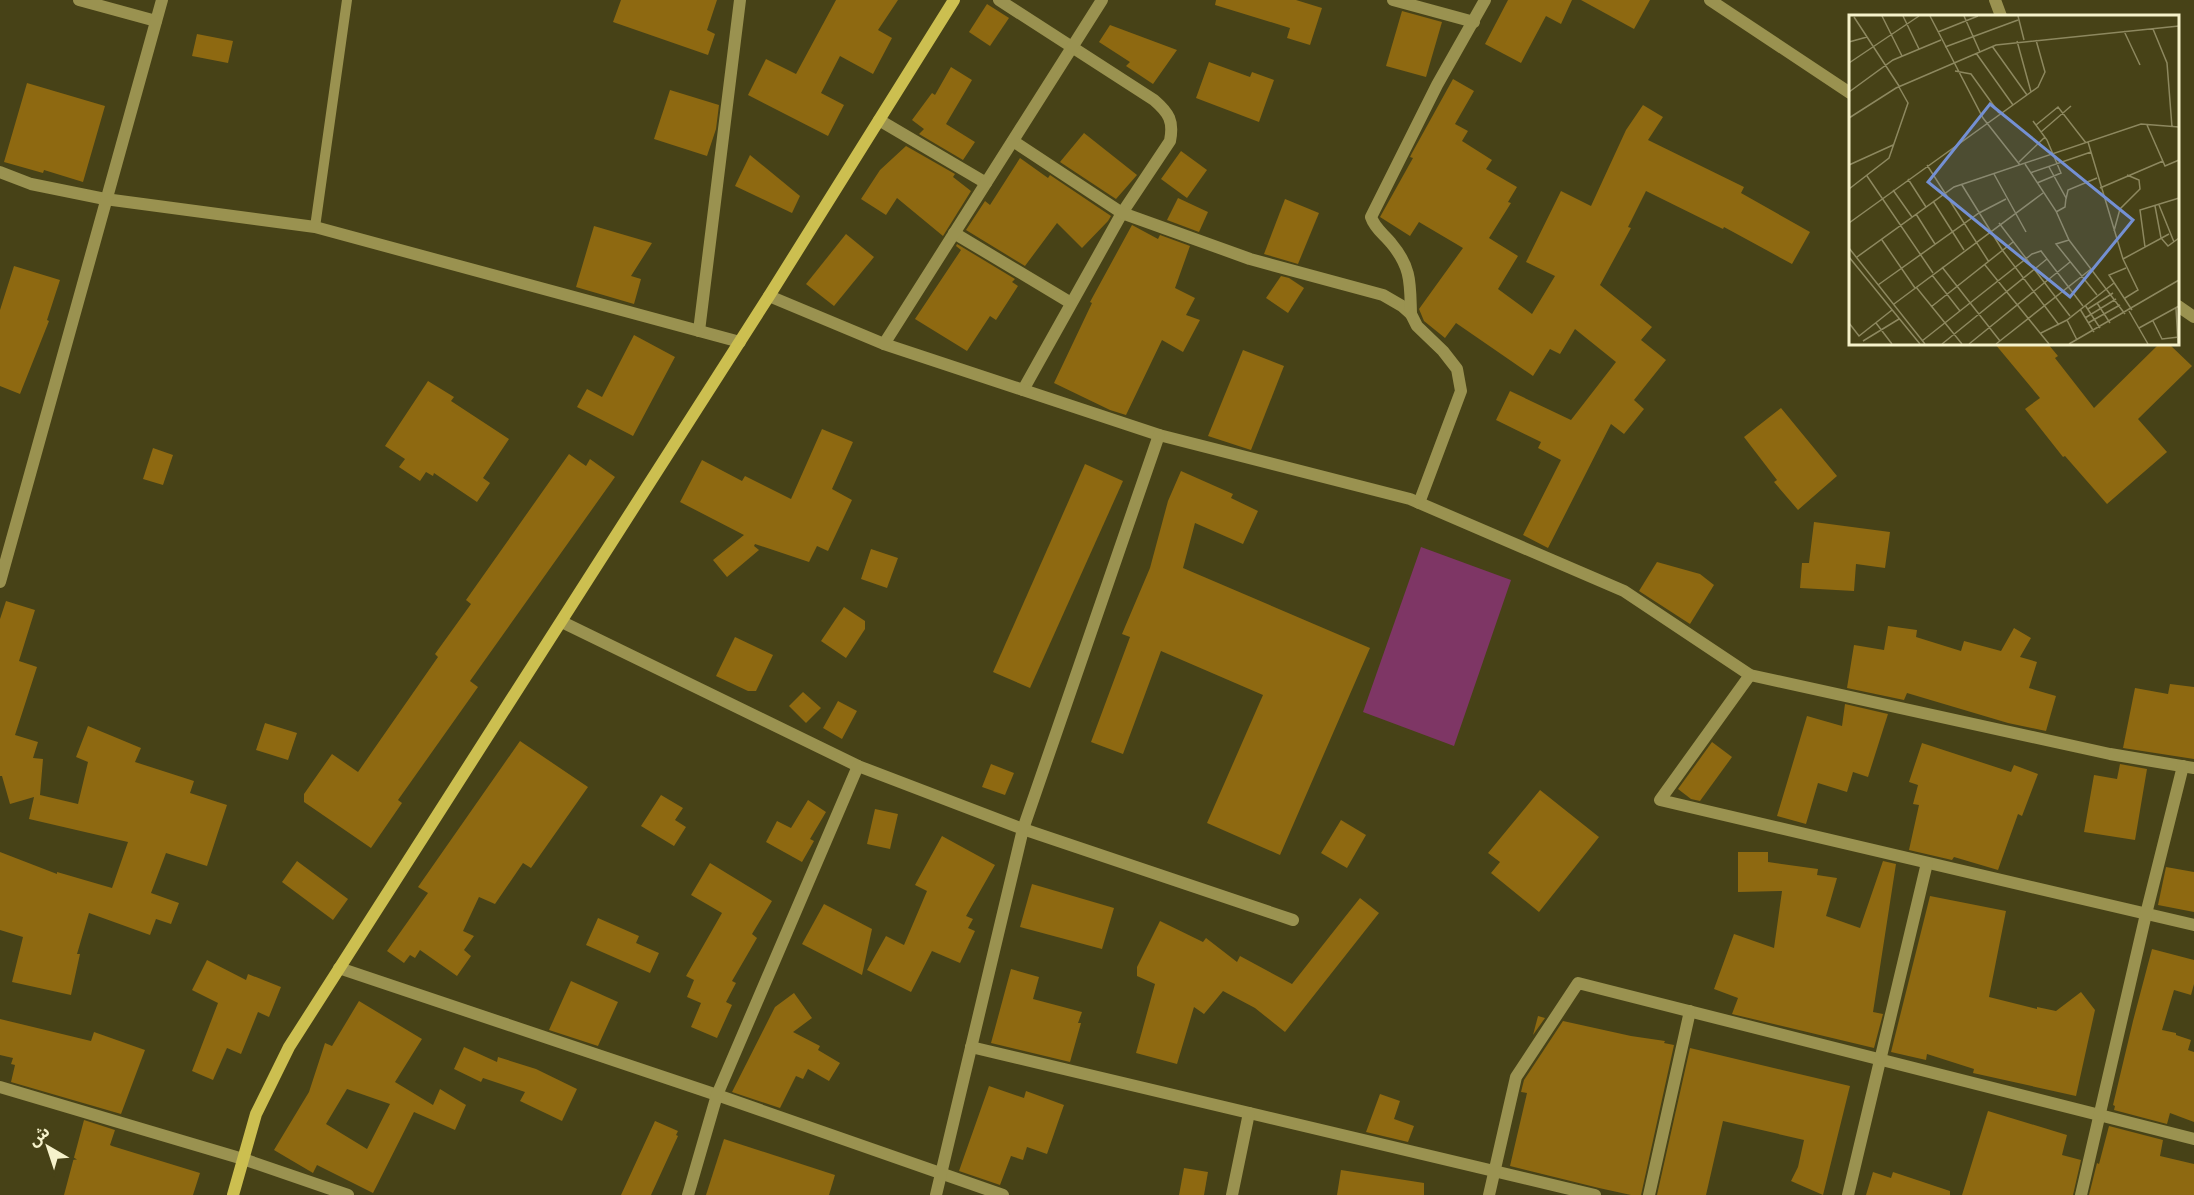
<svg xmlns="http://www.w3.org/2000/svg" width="2194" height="1195" font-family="'Playfair Display','Noto Sans Arabic',serif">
  <rect width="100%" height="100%" fill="#474217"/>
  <polygon fill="#7e3665" points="1421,547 1511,580 1454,746 1363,712"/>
  <g fill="#8e6911" fill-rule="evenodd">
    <polygon points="621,0 717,0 707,30 715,34 708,55 613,22"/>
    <polygon points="836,0 898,0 878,30 892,38 873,74 840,56 821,93 844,105 828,136 748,95 766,59 796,74"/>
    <polygon points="1216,0 1296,0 1322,8 1310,45 1287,38 1290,28 1215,5"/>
    <polygon points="1508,0 1572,0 1561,24 1546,16 1521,63 1485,44"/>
    <polygon points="1581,0 1650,0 1634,29"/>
    <polygon points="987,4 1009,18 990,46 969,32"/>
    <polygon points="1402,11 1442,22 1426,77 1386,66"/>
    <polygon points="1110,25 1177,50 1153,84 1126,66 1130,62 1099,42"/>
    <polygon points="197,34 233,41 228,63 192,56"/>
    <polygon points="1209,62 1250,77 1252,72 1274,80 1259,122 1196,98"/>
    <polygon points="951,67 972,80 946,124 975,142 963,160 919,134 924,129 912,120 932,93 935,95"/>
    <polygon points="1453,79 1474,91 1455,124 1468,131 1462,141 1492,160 1486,169 1517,187 1508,202 1511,203 1489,238 1518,256 1498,289 1532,314 1555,276 1526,262 1561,191 1591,206 1626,130 1643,105 1663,117 1648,140 1744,187 1741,193 1810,232 1792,264 1724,227 1723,229 1646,191 1628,227 1631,228 1600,285 1652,327 1641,340 1666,360 1634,400 1644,409 1624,434 1611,424 1548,548 1523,535 1561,460 1538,448 1541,442 1496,420 1510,391 1571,420 1616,362 1575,329 1560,354 1550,349 1533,376 1456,323 1445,338 1424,321 1419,309 1463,248 1419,222 1410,236 1380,217 1413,158 1410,157 1412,153"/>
    <polygon points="27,83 105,106 83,182 44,170 43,173 4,162"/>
    <polygon points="670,90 719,105 716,129 707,156 654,139"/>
    <polygon points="1084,133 1137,175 1116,199 1060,162"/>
    <polygon points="906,146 955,174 953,177 971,191 943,236 897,198 886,215 861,199 880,170"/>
    <polygon points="1181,151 1207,170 1187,198 1161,179"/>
    <polygon points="750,155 800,196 792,213 735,186"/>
    <polygon points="1020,158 1048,178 1050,175 1111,216 1108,221 1082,248 1057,223 1025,266 966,230 985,201 990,205"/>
    <polygon points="1178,198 1208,212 1199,232 1167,220"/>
    <polygon points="1285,199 1319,213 1298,264 1264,254"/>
    <polygon points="1132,225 1158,239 1160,235 1190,246 1175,288 1195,298 1186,315 1200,320 1183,352 1162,340 1126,415 1110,410 1054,383 1092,303 1090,302"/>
    <polygon points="594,226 652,243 631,276 641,279 634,304 576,287"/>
    <polygon points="846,234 874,257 834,306 806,284"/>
    <polygon points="957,244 1015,279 1012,282 1018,286 996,320 990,316 967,351 915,319 961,250 956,246"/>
    <polygon points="14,266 60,280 47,320 49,321 20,394 0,386 0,310"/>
    <polygon points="1281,276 1289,278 1304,288 1288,313 1266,298"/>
    <polygon points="634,335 675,357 633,436 577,407 587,389 602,397"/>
    <polygon points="1995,344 2048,344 2058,356 2055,358 2094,408 2159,344 2169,344 2192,366 2138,419 2167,452 2107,504 2065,456 2063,457 2025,409 2040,398"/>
    <polygon points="1243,350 1284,366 1251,450 1208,436"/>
    <polygon points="428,381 454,397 451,401 509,439 483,478 490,483 477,502 434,473 433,476 426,472 420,481 399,467 405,459 385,446"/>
    <polygon points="1781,408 1837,476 1798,510 1774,482 1777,480 1744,437"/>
    <polygon points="822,429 853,442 832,489 852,500 828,551 817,546 809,562 755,544 754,546 759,550 727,577 713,560 744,535 680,502 702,460 742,481 745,476 791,499"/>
    <polygon points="153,448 173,455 163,485 143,479"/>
    <polygon points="569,454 586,466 590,459 615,477 470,681 478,687 398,800 402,803 371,848 304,802 304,794 332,754 358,772 438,657 435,654 471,604 466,600"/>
    <polygon points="1085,464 1123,481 1030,688 993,672"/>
    <polygon points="1181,471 1233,494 1231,498 1258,511 1243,544 1195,523 1183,568 1370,648 1280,855 1207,823 1263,695 1161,651 1123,754 1091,742 1130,637 1122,634 1150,568 1168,501"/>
    <polygon points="1814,522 1890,532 1885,568 1856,564 1854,591 1800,588 1802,563 1809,563"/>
    <polygon points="871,549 898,558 887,588 861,579"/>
    <polygon points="1657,562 1700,574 1714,585 1690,624 1639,591"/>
    <polygon points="6,601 35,610 19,661 37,667 15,735 38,742 33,758 43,759 40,795 78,804 88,762 76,757 88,726 141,748 135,762 194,781 190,793 227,805 207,866 166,853 151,893 179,903 171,924 156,919 150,935 89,913 77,954 80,954 71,995 12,982 23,937 0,930 0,852 57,874 57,872 112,888 128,842 29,819 34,797 10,804 2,776 0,776 0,619"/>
    <polygon points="844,607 865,621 865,629 846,658 821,641"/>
    <polygon points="1888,626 1917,630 1916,637 1961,651 1964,641 2001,651 2014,628 2031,638 2020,657 2037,662 2029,688 2056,696 2046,731 2008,723 1907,693 1904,700 1847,688 1854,645 1884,650"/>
    <polygon points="735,637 773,655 756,691 748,691 716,676"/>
    <polygon points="2170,684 2194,687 2194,759 2123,748 2135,688 2168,694"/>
    <polygon points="803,692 821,708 806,723 789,706"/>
    <polygon points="838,701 857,711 842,739 823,728"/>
    <polygon points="1845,704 1888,714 1868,777 1853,772 1847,792 1818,783 1806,824 1777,816 1807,716 1842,726"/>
    <polygon points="265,723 297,733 288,760 256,750"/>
    <polygon points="520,741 588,787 531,868 523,863 495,904 479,897 463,931 474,936 464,950 471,956 457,976 420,950 415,958 410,955 404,963 387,951 428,893 418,887"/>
    <polygon points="1712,742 1732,757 1700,801 1691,799 1678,789"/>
    <polygon points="1922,743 2011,772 2014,765 2038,774 2022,816 2018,814 1998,870 1954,857 1952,860 1909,850 1919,805 1913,804 1918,785 1909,782"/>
    <polygon points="991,764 1014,773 1005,795 982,787"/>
    <polygon points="2120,764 2147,769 2135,840 2084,832 2094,775 2117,779"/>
    <polygon points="1540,790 1599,837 1539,912 1491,873 1500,862 1488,853"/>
    <polygon points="661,795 683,808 675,820 686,827 674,846 641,826"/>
    <polygon points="808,800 826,812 810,839 814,841 802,862 766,842 777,821 791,828"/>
    <polygon points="875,809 898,814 890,849 867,844"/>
    <polygon points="1341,820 1366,835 1347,868 1321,853"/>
    <polygon points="942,836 995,865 966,916 973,919 968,928 975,931 960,963 932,951 911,992 867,970 886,936 904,945 927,891 915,885"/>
    <polygon points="1738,852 1768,852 1768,862 1818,869 1817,875 1837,878 1826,916 1860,928 1883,861 1896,864 1873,1012 1883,1014 1874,1048 1732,1014 1738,998 1714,989 1734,934 1774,948 1782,891 1738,892"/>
    <polygon points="297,861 348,899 333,920 282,882"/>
    <polygon points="710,863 772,901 752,934 757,938 732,981 736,983 726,1002 732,1005 717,1038 691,1027 701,1003 687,997 694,980 686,976 722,913 691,895"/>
    <polygon points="2166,867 2194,872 2194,912 2158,905"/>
    <polygon points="1032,884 1114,908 1102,949 1020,927"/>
    <polygon points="1930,896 2006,911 1989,997 2037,1009 2037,1007 2056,1011 2081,992 2095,1010 2076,1096 1973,1073 1974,1069 1927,1054 1926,1060 1891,1052"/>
    <polygon points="1360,898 1379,913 1285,1032 1255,1008 1223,991 1204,1014 1194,1007 1177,1064 1136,1053 1155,984 1137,976 1137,967 1160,921 1203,942 1206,938 1237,962 1240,956 1292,984"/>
    <polygon points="824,904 872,929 862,975 802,944"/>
    <polygon points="598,918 639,936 636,943 659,953 650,973 586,945"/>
    <polygon points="2152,949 2194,960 2194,984 2191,995 2174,990 2162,1030 2176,1033 2176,1035 2191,1040 2188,1050 2194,1052 2194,1122 2170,1113 2167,1124 2114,1110 2115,1106 2113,1105 2133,1021"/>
    <polygon points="207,960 246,980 248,974 281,987 269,1017 258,1012 241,1054 227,1048 213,1080 192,1071 218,1003 192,990"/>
    <polygon points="1011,969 1039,977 1033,999 1082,1012 1078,1023 1081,1023 1070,1062 991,1043"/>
    <polygon points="571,981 618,1002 598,1046 549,1030"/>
    <polygon points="794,993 812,1018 793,1032 820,1046 818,1050 840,1063 829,1081 808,1069 803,1079 796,1076 780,1108 732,1092 775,1007"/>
    <path d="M359 1001 422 1039 395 1082 433 1105 440 1089 466 1105 455 1130 414 1112 373 1193 317 1165 313 1173 274 1150 309 1092 325 1043 332 1046ZM347 1089 390 1104 367 1149 326 1124Z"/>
    <polygon points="1538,1016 1545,1018 1533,1035"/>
    <polygon points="0,1019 91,1041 94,1032 145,1050 121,1114 11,1082 15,1065 11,1064 13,1058 0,1055"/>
    <polygon points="1563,1021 1631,1036 1665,1041 1664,1043 1674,1045 1641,1195 1631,1195 1599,1188 1510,1166 1527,1093 1521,1092 1524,1080"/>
    <polygon points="464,1047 497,1062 498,1057 536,1069 577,1089 562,1121 520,1101 525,1092 483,1078 481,1082 454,1069"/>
    <polygon points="1690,1048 1850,1086 1823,1195 1791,1181 1798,1167 1804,1140 1723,1121 1706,1195 1657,1195"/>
    <polygon points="989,1086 1024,1098 1026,1091 1064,1105 1047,1154 1027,1147 1023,1160 1011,1156 1000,1185 959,1171"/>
    <polygon points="1380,1094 1400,1101 1394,1119 1414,1126 1408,1142 1366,1132"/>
    <polygon points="1988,1111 2067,1135 2062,1155 2081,1160 2073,1195 1962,1195"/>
    <polygon points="84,1120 115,1130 110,1145 112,1146 200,1173 193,1195 64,1195"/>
    <polygon points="655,1121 678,1131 676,1135 678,1136 651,1195 621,1195"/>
    <polygon points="2109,1126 2163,1140 2160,1156 2194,1164 2194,1195 2089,1195 2097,1163 2099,1164"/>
    <polygon points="724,1139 835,1175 829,1195 706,1195"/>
    <polygon points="1184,1168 1208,1172 1204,1195 1179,1195"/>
    <polygon points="1341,1170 1424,1183 1424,1195 1337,1195"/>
    <polygon points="1873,1172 1891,1178 1893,1172 1950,1191 1950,1195 1866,1195"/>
  </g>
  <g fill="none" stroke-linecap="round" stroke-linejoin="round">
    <polyline stroke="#9a9250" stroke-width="10" points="315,227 347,0"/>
    <g stroke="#9a9250" stroke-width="12">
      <polyline points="79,0 156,21"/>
      <path d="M999 0 1154 100C1169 113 1174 121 1170 141L1122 213 1023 390"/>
      <polyline points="1393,0 1474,22"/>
      <polyline points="1710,0 1850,93"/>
      <polyline points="1995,0 2001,16"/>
      <polyline points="879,120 986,183"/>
      <polyline points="1013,141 1122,213 1250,259 1383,295 1402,306 1411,314 1417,326 1443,351 1457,369 1461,391 1419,503"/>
      <polyline points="0,172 31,184 105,199 315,227 740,342"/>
      <polyline points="954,233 1071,303"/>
      <polyline points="769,296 884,344 1159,435 1410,499 1624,591 1750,675 2110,754 2194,768"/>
      <polyline points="2178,306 2194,317"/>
      <path d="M1411 314C1410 284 1412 268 1391 243 1384 234 1375 229 1371 217L1437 85 1485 0"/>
      <polyline points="699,331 740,0"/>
      <polyline points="884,344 1102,0"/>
      <polyline points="0,582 162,0"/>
      <polyline points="562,622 858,766 1023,829 1293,920"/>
      <polyline points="1750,675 1660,800 2194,925"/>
      <polyline points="339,968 717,1095 1003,1195"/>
      <polyline points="971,1047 1595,1195"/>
      <polyline points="0,1087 243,1159 348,1195"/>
      <polyline points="688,1195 717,1095 858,766"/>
      <polyline points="936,1195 1023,829 1159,435"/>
      <polyline points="1232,1195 1249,1113"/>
      <polyline points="1489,1195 1516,1077 1578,983 2194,1139"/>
      <polyline points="1649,1195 1690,1011"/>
      <polyline points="1848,1195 1927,863"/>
      <polyline points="2081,1195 2146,914 2183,766"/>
    </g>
    <polyline stroke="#ccbf50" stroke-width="12" points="233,1195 256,1114 289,1047 769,296 954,0"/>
  </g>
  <g transform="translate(1849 15)">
    <rect width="330" height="330" fill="#474217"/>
    <path fill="none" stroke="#8d885f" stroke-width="1.5" d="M33 1 53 41M54 1 70 34M81 1 134 103 171 150M115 1 131 37M169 1 175 25M5 2 50 71M304 14 318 48 323 112M275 16 291 50M89 17 129 1M168 26 182 77M0 27 18 22M143 31 178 80M96 32 169 5M127 38 164 90M0 48 70 1M106 56 122 59 150 98M0 77 44 45 92 25M0 103 47 73 147 30 330 11M184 106 198 125 212 158 188 168M187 110 209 92 237 128M298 110 316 151 330 145M192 117 222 91M239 127 274 244 289 275 276 283M170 147 196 122M176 149 207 196 220 225 276 299M0 150 44 130M78 150 140 247M200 152 217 183 216 192 207 197M181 158 242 137M145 159 177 217M18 161 84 258M59 164 77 192M113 170 154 236 210 310M251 173 314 146M0 174 40 143 59 88 50 72M44 175 63 202M217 184 219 175 248 163M84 186 115 235M310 190 325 227M306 191 312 223 319 231 330 223M67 199 86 229M0 208 189 72 196 57 187 25M150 208 221 301M265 216 271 194 291 174 290 165 278 160M33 225 66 273M220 225 207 229 248 280M296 232 291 195 330 183M0 233 76 329M0 242 71 329M8 242 105 172 292 109 330 112M274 244 320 219M136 250 200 329M93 252 151 326M277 253 260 260 283 295M83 260 111 296M29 270 130 198 157 184M67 272 113 329M248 288 261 308M45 289 194 178M236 290 251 313M82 292 164 227M327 293 329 329M231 294 245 317M239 294 264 278M280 296 299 329M236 303 267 284M218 305 228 325M304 306 313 324 330 322M0 308 10 321 43 295M27 308 43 329M239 308 271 290M290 313 330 291M192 318 218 305 265 268M14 326 50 304M73 326 183 239 192 236 234 291M93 329 198 244M120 329 221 247M147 329 242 254M220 329 330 265"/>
    <path fill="#7490d3" fill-opacity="0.15" stroke="#7490d3" stroke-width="3" d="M141 89 284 205 221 282 79 167Z"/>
    <rect width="330" height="330" fill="none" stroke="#f6f2cb" stroke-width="3"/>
  </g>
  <g transform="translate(48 1147) rotate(321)" stroke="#474217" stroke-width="4.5" paint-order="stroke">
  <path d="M0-4.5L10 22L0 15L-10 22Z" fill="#f6f2cb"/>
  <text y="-9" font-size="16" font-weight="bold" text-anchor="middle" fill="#f6f2cb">ش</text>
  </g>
</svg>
